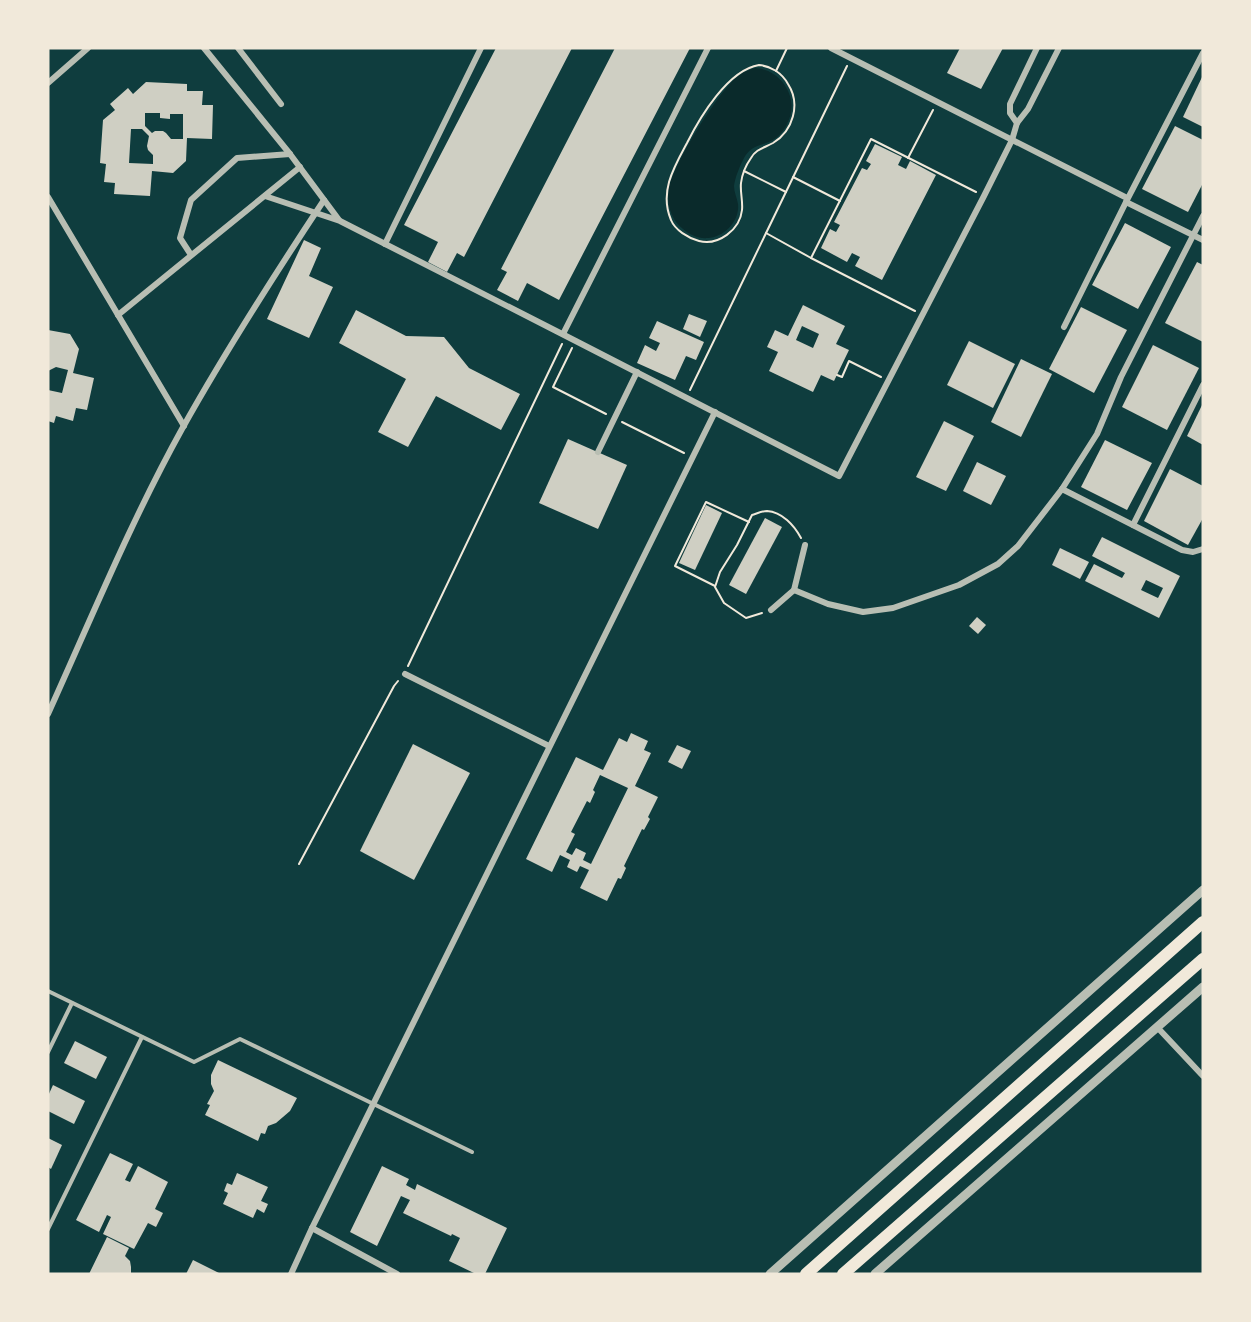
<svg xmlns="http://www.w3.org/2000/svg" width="1251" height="1322" font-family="Merriweather,serif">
  <rect width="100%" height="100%" fill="#0f3d3e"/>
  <path fill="#0a2a2b" d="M755 68C781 69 801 99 787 124 785 129 780 135 776 138 763 147 751 143 743 160 739 168 735 178 734 186 734 192 737 198 738 204 740 221 724 237 708 238 699 239 690 235 683 229 671 220 666 203 669 188 674 163 718 92 738 76 743 72 749 70 755 68Z"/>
  <g fill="#cfcfc3" fill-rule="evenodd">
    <polygon points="496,48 572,48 464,257 457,253 447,272 428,262 438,242 404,225"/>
    <polygon points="615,48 690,48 559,300 527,283 518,301 497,290 507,272 501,269"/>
    <polygon points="960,48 1003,48 981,89 947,73"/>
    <polygon points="1203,75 1203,127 1183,117"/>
    <path d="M146 82 187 84V91H203L202 105H213L212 139 187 138 186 161 173 173 152 171 150 196 114 194 115 183 104 182 106 164 100 163 103 120 115 110 110 104 128 88 133 94ZM145 113H160V118L170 119V114H183V139H171L166 133 163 131H155L152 133 145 126ZM131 129H142L149 136 147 146 148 150 153 155V164L129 163Z"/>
    <polygon points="1175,126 1203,140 1203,183 1188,212 1142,189"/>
    <polygon points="875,144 902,157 898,165 906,169 910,161 936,175 882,280 855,266 860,257 852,253 847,262 821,248 830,229 836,232 840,225 834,222 862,168 867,170 871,164 866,161"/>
    <polygon points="1125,223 1171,247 1138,309 1092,285"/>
    <polygon points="304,240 321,248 309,276 333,287 309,338 267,319"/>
    <polygon points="1197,262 1203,265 1203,342 1165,323"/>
    <path d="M803 305 845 326 836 344 849 350 834 381 821 375 813 392 769 371 778 352 767 347 775 330 788 336ZM802 326 819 334 813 348 796 340Z"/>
    <polygon points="1081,307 1127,330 1094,393 1049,369"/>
    <polygon points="356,310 406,336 444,337 469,368 520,394 501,430 436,396 408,447 378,432 406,379 339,343"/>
    <polygon points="689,314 707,321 700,337 683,329"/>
    <polygon points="657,321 704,342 696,360 686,356 675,380 637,363 645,345 656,351 660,343 649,338"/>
    <polygon points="48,330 70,334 79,349 73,373 94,378 87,410 76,408 73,421 56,416 54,423 48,421 48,390 62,393 68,370 56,367 48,371"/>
    <polygon points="969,341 1015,364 993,408 947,385"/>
    <polygon points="1153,345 1199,368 1167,430 1122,407"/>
    <polygon points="1021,359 1052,374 1021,437 991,422"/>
    <polygon points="1203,403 1203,445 1187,436"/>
    <polygon points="944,421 974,436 946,491 916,477"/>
    <polygon points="568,439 627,465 598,529 539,503"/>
    <polygon points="1105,440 1152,463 1127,510 1081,487"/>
    <polygon points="977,462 1006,476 991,505 963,491"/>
    <polygon points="1170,469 1203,486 1203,518 1188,545 1144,521"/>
    <polygon points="706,505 722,513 695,570 679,563"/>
    <polygon points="765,518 782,527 746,594 729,585"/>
    <path d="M1102 537 1180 576 1159 618 1085 581 1094 564 1122 578 1125 573 1092 556ZM1146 580 1163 588 1158 598 1141 590Z"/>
    <polygon points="1060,548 1089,562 1080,579 1052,565"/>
    <polygon points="977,617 986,625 978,634 969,626"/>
    <path d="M631 733 648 741 644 750 651 753 635 786 658 797 648 817 650 819 644 830 642 829 624 866 626 868 621 879 618 878 607 901 580 888 589 870 580 866 577 872 567 867 570 860 560 855 552 872 526 859 576 757 603 770 619 738 627 742ZM600 775 628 788 591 864 583 860 586 853 576 848 572 855 566 852 575 834 571 832 587 801 590 803 595 792 593 790Z"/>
    <polygon points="413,744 470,773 414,880 360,851"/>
    <polygon points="677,745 691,751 682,769 668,762"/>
    <polygon points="75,1041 107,1057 96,1079 64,1063"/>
    <polygon points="218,1060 297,1098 290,1111 276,1123 268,1126 265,1134 261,1133 258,1141 205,1115 210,1105 207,1104 214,1091 211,1084 211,1075"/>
    <polygon points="53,1085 85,1101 74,1124 48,1111 48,1096"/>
    <polygon points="48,1138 62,1145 51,1169 48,1167"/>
    <polygon points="110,1153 133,1164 125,1180 130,1182 138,1166 168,1182 155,1209 163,1213 156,1227 148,1223 134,1249 103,1234 111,1217 107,1215 99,1232 76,1220"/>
    <polygon points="382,1166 409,1179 406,1185 415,1190 417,1184 507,1228 485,1274 476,1274 449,1261 460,1238 452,1234 451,1236 403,1213 410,1200 401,1196 377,1246 350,1232"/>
    <polygon points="237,1173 268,1187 261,1201 268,1204 264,1213 257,1209 253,1218 223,1204 228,1193 224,1191 227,1183 232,1185"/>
    <polygon points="107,1237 129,1248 125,1256 130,1261 131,1267 131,1274 89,1274"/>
    <polygon points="193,1260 221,1274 186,1274"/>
  </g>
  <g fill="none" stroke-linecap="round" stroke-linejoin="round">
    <g stroke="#f1e9da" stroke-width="2">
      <path d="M759 65C771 66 782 73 788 84 801 104 793 131 773 143 764 148 756 149 751 158 746 165 742 175 741 183 740 192 743 201 742 210 740 230 718 246 699 241 688 238 675 230 671 220 659 192 674 167 687 143 700 117 728 70 759 65Z"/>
      <polyline points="776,71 787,48"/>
      <polyline points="908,158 933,110"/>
      <polyline points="744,171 786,192"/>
      <polyline points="793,177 840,201"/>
      <polyline points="766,233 811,258 915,311"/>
      <polyline points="811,258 871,139 976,192"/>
      <polyline points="572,348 553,387 606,414"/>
      <polyline points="837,375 842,377 849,361 881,377"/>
      <polyline points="690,390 847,66"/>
      <polyline points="622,422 684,453"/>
      <polyline points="715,586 675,566 706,502 749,522"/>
      <path d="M762 613 746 618 724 603 715 587 720 572 737 545 752 515C756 514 762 511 767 511 782 512 794 525 801 538"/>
      <polyline points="408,666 562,344"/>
      <polyline points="299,864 394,686 398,681"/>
    </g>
    <g stroke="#b8beb3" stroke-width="4">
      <polyline points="48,991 194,1062 240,1039 472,1152"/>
      <polyline points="48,1052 72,1003"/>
      <polyline points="48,1229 142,1037"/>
    </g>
    <g stroke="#b8beb3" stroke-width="6">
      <polyline points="204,48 290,154 339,220"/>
      <polyline points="238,48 281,104"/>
      <polyline points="831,48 1127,198"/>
      <polyline points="48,83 88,48"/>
      <polyline points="1017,123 1010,113 1010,104 1037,48"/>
      <polyline points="265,196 340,221 566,336 839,476 984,196 1012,140 1017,123 1028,109 1059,48"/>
      <polyline points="48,197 184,426"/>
      <polyline points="1126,202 1203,240"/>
      <polyline points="385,244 481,48"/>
      <polyline points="191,255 180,238 191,200 237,158 290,154"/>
      <polyline points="118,315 300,167"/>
      <polyline points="1064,327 1126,202 1203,53"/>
      <polyline points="563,334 708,48"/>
      <polyline points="598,452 637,372"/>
      <polyline points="1062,489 1182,550 1193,552 1203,549"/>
      <polyline points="1133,525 1203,385"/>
      <polyline points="794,590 828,604 863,612 893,608 959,585 998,564 1018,546 1062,489 1097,434 1121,377 1203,216"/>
      <polyline points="771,610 794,590 805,545"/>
      <polyline points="405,674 549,746"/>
      <path d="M48 714C91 619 131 521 182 429 225 352 275 274 324 200"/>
      <polyline points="1157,1027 1203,1076"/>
      <polyline points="312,1228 397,1274"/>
      <polyline points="291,1274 312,1228 715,412"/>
    </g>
    <g stroke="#b8beb3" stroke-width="9">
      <polyline points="770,1274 1203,890"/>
      <polyline points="875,1274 1203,987"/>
    </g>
    <g stroke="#f1e9da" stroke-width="12">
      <polyline points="806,1274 1203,922"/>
      <polyline points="843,1274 1203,959"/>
    </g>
  </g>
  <rect width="1251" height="1322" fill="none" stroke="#f1e9da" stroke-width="99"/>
</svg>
